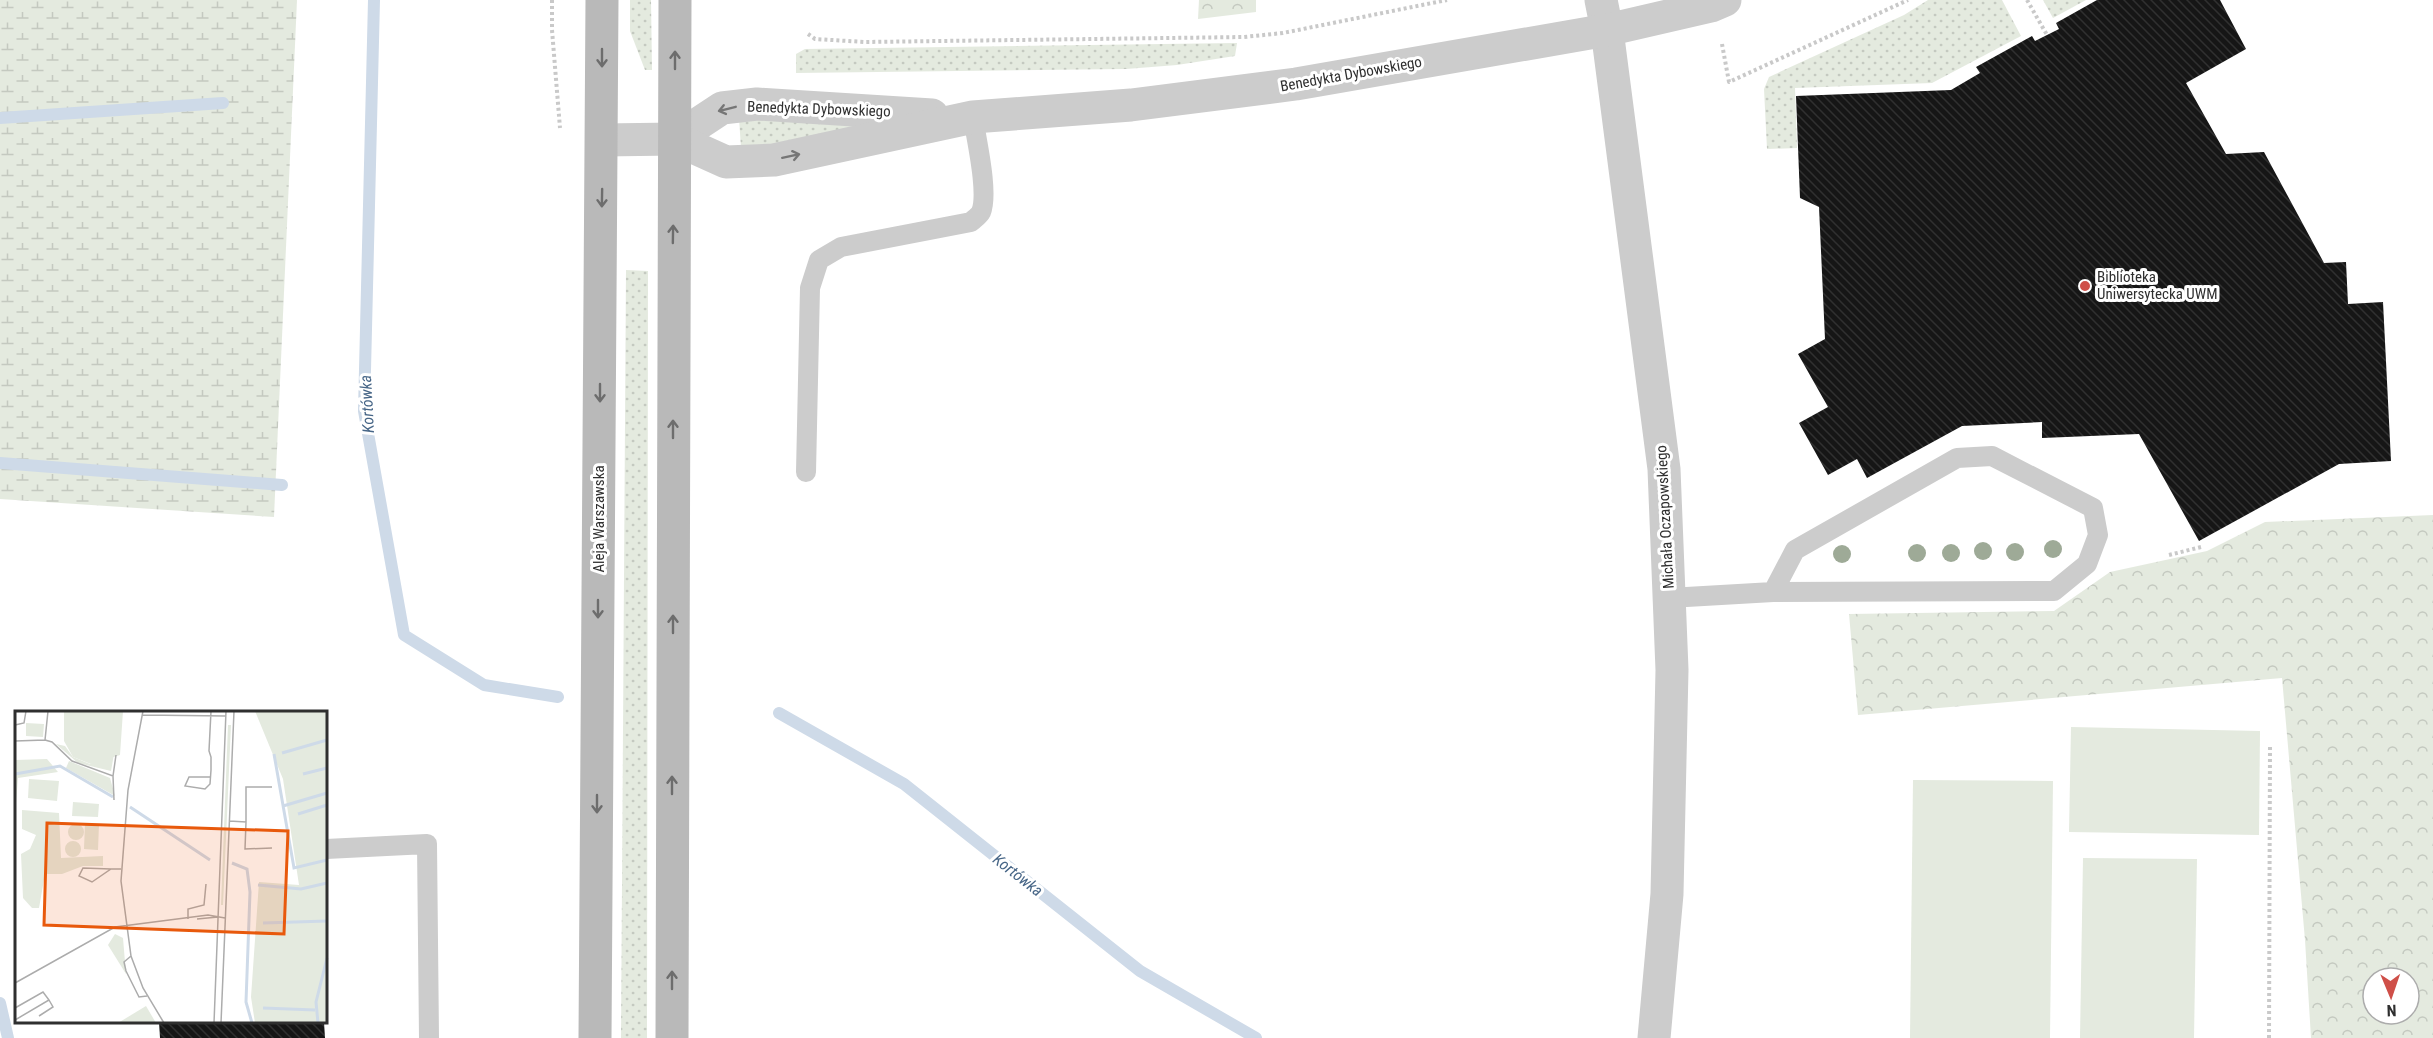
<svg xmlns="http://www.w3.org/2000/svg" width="2433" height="1038" font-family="'Roboto Condensed',sans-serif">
  <defs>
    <pattern id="grass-dots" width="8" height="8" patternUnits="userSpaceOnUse" patternTransform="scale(1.5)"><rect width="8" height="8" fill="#e4eadf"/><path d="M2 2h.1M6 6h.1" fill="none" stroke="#c4c9c0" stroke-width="1.8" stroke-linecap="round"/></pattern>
    <pattern id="forest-crowns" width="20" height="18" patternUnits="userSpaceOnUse" patternTransform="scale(1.5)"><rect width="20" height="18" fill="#e4eadf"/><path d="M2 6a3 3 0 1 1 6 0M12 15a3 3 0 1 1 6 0" fill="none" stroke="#c4c9c0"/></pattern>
    <pattern id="wetland-marsh" width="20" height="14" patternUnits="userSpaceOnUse" patternTransform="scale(1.5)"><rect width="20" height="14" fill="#e4eadf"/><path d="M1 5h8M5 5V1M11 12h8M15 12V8" fill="none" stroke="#c4c9c0"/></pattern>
    <pattern id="building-back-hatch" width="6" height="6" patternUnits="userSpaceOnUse" patternTransform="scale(1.5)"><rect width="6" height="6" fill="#161616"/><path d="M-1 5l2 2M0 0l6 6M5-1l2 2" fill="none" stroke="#303030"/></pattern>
  </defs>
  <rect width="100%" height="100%" fill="#fff"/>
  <g fill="url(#grass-dots)">
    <polygon points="630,0 651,0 652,70 645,70 630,31"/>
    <polygon points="1928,0 2002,0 2021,36 1932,83 1795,88 1797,148 1767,149 1764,89 1769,77 1904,15"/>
    <polygon points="2043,0 2086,0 2053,18"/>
    <polygon points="1237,43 1235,56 1177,65 1126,69 796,73 796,54 805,49"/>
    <polygon points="739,118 930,126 741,148"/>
    <polygon points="626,270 648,271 647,1038 621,1038"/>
  </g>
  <g fill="url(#forest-crowns)" fill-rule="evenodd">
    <polygon points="1199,0 1256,0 1256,12 1198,19"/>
    <path d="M2433 515V1038H2311L2305 940 2282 678 1858 715 1849 614 2054 611 2110 572 2207 551 2265 522ZM2373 978H2409V1014H2373Z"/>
  </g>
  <polygon fill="url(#wetland-marsh)" points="0,0 297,0 274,517 0,499"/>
  <g fill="#e4eadf">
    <polygon points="2071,727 2260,731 2259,835 2069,832"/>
    <polygon points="1913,780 2053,781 2050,1038 1910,1038"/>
    <polygon points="2083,858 2197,859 2194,1038 2080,1038"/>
  </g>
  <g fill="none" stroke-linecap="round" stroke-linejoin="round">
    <g stroke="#cedae8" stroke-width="12">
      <polyline points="374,0 364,411 404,635 484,685 558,697"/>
      <polyline points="0,118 223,103"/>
      <polyline points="0,463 282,485"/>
      <polyline points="779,713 904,784 1140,971 1256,1038"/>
      <polyline points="0,1003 8,1038"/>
    </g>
  </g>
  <g fill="url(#building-back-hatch)">
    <polygon points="2097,0 2220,0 2246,49 2186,83 2226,154 2264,152 2324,263 2346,262 2348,304 2383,302 2391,461 2339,464 2199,541 2139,434 2042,438 2042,422 1962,426 1867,478 1857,459 1828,475 1799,423 1828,407 1798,354 1825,339 1819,207 1800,198 1796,96 1951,90 1980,73 1976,67 2032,36 2035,41 2059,29 2056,23"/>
    <polygon points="159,1022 324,1022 325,1038 160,1038"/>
  </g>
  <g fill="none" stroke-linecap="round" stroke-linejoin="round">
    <g stroke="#c9c9c9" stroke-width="4" stroke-dasharray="3 3" stroke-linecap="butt">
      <polyline points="552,0 552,30 560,128"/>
      <polyline points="2027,0 2047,35"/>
      <polyline points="808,34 815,39 865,42 1244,37 1283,33 1447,0"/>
      <polyline points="1722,44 1729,82 1908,0"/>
      <polyline points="2169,555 2201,547"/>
      <polyline points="2269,1038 2270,745"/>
    </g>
    <g stroke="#ccc" stroke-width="20">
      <path d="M806 472 810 288 819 260 841 247 971 222C974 219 979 216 981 212 989 193 976 138 973 117"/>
      <polyline points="1669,598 1773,592 1795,550 1957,458 1992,456 2093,508 2098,535 2087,564 2054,591 1773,592"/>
      <polyline points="326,849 427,844 429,1038"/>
    </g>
    <g stroke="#ccc" stroke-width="33">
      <polyline points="1601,0 1607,30 1664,469 1672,670 1667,894 1654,1038"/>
      <polyline points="675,139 722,108 757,104 932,115"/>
      <polyline points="603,140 675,139 726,162 774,160 973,117 1131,105 1296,84 1607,30 1711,6 1725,0"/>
    </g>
    <g stroke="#b9b9b9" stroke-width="33">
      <polyline points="595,1038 602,0"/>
      <polyline points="672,1038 675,0"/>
    </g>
  </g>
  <g fill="#9eaa97">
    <circle cx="2053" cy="549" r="9"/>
    <circle cx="1983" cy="551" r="9"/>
    <circle cx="2015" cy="552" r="9"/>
    <circle cx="1917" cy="553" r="9"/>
    <circle cx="1951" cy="553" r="9"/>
    <circle cx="1842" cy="554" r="9"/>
  </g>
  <defs><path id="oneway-shaft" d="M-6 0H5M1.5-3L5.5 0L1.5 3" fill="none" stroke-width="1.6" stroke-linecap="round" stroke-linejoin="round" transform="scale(1.5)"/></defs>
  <g stroke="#6d6d6d">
    <use href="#oneway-shaft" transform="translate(602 58) rotate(90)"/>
    <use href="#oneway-shaft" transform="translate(675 60) rotate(-90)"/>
    <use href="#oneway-shaft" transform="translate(602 198) rotate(91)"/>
    <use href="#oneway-shaft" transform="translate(673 234) rotate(-89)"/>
    <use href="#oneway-shaft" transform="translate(600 393) rotate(90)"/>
    <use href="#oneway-shaft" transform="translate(673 429) rotate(-90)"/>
    <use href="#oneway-shaft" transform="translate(598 609) rotate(90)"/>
    <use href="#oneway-shaft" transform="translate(673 624) rotate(-90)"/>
    <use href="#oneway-shaft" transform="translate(672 785) rotate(-90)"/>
    <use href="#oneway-shaft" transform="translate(597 804) rotate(90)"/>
    <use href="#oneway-shaft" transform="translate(672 980) rotate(-90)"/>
  </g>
  <g stroke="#767676">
    <use href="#oneway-shaft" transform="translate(727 109) rotate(166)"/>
    <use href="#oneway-shaft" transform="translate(791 156) rotate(-12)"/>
  </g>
  <circle fill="#cf4f48" stroke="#fff" stroke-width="2" cx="2085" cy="286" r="6"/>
  <g text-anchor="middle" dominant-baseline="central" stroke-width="6" stroke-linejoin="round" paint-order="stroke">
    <g font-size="15" fill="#2f2f2f" stroke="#fff">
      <text transform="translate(1351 74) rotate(-10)">Benedykta Dybowskiego</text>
      <text transform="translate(819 109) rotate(2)">Benedykta Dybowskiego</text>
      <text transform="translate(1665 517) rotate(-93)">Michała Oczapowskiego</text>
      <text transform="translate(599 519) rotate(-90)">Aleja Warszawska</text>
    </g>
    <g font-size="15" fill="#2f2f2f" stroke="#fff" text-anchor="start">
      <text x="2097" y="277">Biblioteka<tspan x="2097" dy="17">Uniwersytecka UWM</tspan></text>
    </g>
    <g font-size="16" font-style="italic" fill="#476687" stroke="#fff">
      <text transform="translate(367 404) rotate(-93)">Kortówka</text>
      <text transform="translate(1018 875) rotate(38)">Kortówka</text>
    </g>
  </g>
  <g transform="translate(15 711)">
    <rect width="312" height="312" fill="#fff"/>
    <path d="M213 14H216L208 194H206ZM41 33 50 35 58 46 75 53 99 43 96 60 63 52ZM54 50 95 67 100 85 51 57ZM100 223 108 227 111 263 93 234ZM131 295 141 312H103Z" fill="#e4eadf"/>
    <path d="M32 48 43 61 3 67 0 104V49ZM7 99 44 102 46 147 88 145V155H68L47 163H30L24 197H17L8 187 6 143 15 138 21 124 7 118Z" fill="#e4eadf"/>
    <path d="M240 0H312V312H240L236 286 244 171 284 174 268 68Z" fill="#e4eadf"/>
    <path d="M49 0H108L105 44 76 53 58 46 49 30ZM11 12 29 13 28 26 11 25ZM14 68 44 70 42 90 13 87ZM58 91 84 93 83 106 57 105ZM70 112 84 113 83 139 69 138ZM53 121a8 8 0 1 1 16 0a8 8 0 1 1-16 0ZM50 138a8 8 0 1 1 16 0a8 8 0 1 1-16 0Z" fill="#e4eadf"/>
    <path fill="none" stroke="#cedae8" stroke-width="3" d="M267 42 312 29M259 43 279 157 312 149M0 63 45 55 98 86M288 63 312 57M268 95 312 82M115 96 195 149M283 103 312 94M217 152 232 158 235 181 231 291 237 312M243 174 286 178 312 172M248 212 312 210M248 297 300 299M303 312 301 291 312 247"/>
    <path fill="none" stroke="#acacac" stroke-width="1.5" d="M128 0 113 79 106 170 116 245 128 277 149 312M127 4 211 5M0 14 9 12 11 0M30 29 37 31 57 50 98 65 101 44M0 30 30 29 33 0M98 65 99 89M195 66H174L170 75 190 78 195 73 196 59V46L194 40 196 0M214 110 231 111V76H257M231 111 230 138 257 137M96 158 68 157 64 165 77 171 96 158H106M173 208V198L189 194 191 173M182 208 203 206M116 245 109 251 111 260 124 286 132 285M0 272 100 216 193 204 210 207M0 297 28 281 34 289 0 309M24 305 38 296 34 289M199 312 211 0M206 312 219 0"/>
    <path fill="#e8590c" fill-opacity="0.15" stroke="#e8590c" stroke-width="3" d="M32 112 273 120 269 223 29 214Z"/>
    <rect width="312" height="312" fill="none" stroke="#2f2f2f" stroke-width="3"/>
  </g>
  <g transform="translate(2391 996) rotate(178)"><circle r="28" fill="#ffffff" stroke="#acacac" stroke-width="1.5"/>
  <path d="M0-4.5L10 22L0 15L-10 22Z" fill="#cf4f48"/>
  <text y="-9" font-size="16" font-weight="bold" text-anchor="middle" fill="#2f2f2f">N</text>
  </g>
</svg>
